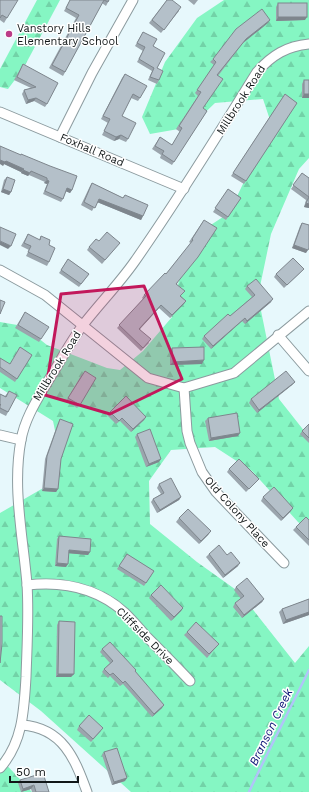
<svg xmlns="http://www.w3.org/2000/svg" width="309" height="792" font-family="'Work Sans',sans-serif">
  <defs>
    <pattern id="forest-firs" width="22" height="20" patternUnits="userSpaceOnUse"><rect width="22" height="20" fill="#85f6c3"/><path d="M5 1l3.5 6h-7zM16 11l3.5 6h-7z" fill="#72d2a7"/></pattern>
  </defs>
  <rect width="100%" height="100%" fill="#e7f8fc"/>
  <g fill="url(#forest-firs)">
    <polygon points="37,0 60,0 23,69 8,89 0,87 0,69"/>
    <polygon points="224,0 309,0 309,158 299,169 271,234 258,296 279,399 309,437 309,531 298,522 252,471 215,447 171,450 149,481 150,524 197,562 239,592 295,663 309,646 309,792 131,792 41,711 0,680 0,513 45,487 58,445 53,421 0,388 0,322 23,326 47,345 107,368 120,370 143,351 172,317 181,269 194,236 229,213 253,163 270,120 263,99 215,103 190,127 150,134 142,117 165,62 197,18"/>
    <polygon points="0,758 32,792 0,792"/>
  </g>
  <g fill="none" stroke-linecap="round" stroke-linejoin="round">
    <path stroke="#b0c4f8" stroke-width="2.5" d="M249 792C268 751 289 711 309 670"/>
    <defs>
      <g id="street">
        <polyline points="0,112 184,189"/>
        <polyline points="60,137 92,73 133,0"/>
        <polyline points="0,270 45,295 148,378 184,388 234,373 309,311"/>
        <polyline points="278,335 309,371"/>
        <polyline points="184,388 187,431 190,443 202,472 216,492 284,563"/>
        <polyline points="0,435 21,440"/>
        <path d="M27 585C62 581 97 588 124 612 132 620 140 629 147 637 161 651 176 666 190 681"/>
        <path d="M22 725C63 728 75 759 87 792"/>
        <path d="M0 768C23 742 24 710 26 677 27 646 29 615 27 584 23 537 12 487 21 440 25 418 37 400 48 381 60 362 70 342 83 325 100 303 119 284 135 261 178 200 217 136 257 72 272 55 287 46 309 44"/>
      </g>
    </defs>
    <use href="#street" stroke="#8c9b9f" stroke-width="11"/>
    <use href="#street" stroke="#fff" stroke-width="9"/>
  </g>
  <g fill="#9ba5ad">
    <polygon points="0,0 7,18 4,23 0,20"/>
    <polygon points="70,0 109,0 106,6 102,3 63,76 49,68 76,18 64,11"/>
    <polygon points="167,0 179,11 161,33 149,23"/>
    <polygon points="188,0 198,0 194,5"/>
    <polygon points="278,3 305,20 276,21 276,7"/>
    <polygon points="268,23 243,43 218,76 203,108 207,111 172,165 160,158 161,155 152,149 160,137 172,145 180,132 176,129 198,96 195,93 214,65 210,62 213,59"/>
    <polygon points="143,32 153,46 159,80 157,84 148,80 152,71 137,62 143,51 135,46"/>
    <polygon points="23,64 47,104 45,107 34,101 26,104 22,94 24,90 31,88 14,80"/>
    <polygon points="125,74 140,98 138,101 131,98 122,116 128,139 126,142 119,139 114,141 102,135 108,123 101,119 122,78"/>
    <polygon points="304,80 309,80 309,98 302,98 302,84"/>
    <polygon points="285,94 297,103 244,184 231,176"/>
    <polygon points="0,146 72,190 70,193 66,191 63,199 61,202 43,194 47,184 44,183 45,182 29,175 28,176 21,173 21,172 4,164 3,166"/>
    <polygon points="302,173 309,178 309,208 304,207 306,200 291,189"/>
    <polygon points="7,177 11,192 9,195 1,192 4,180"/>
    <polygon points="92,183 123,198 125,195 143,216 141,220 97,202 92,211 81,205 90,186"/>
    <polygon points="228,189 241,198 226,220 213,212"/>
    <polygon points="204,220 177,284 181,296 186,301 170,318 159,308 140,329 149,343 141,351 117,328 143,299 142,298 144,295 166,274 191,243 189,242"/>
    <polygon points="302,223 306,253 292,248 300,226"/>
    <polygon points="28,234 39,240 41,236 49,245 49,262 47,266 26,256 29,250 21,246"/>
    <polygon points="99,241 117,246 102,264 87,250 89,247"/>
    <polygon points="68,259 89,274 79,287 59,273"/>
    <polygon points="301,272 284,288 274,277 276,274"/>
    <polygon points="247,286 271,302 245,324 242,321 211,349 202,339 204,336 230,316 252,297 245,289"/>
    <polygon points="25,312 41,339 39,342 15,328"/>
    <polygon points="172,348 202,364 170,365 170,351"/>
    <polygon points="32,355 15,382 0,372 0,358 9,364"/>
    <polygon points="82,374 80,405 77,408 66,401"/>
    <polygon points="295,382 292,385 257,413 249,403 251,399"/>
    <polygon points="9,391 8,412 6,416 0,413 0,394 5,396"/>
    <polygon points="110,412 146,417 144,420 131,432 120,421 116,424 107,415"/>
    <polygon points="208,418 238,436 209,441 205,421"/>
    <polygon points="60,419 61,459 58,489 56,492 42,491 45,459 58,423"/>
    <polygon points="309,424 309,443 300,434"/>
    <polygon points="137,434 159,462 146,467 135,437"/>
    <polygon points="229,469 256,482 246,492 227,472"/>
    <polygon points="159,484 181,497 179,500 157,513 151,502 153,499 161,494 157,488"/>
    <polygon points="263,497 291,511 281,521 261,501"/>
    <polygon points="179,518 211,531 208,535 199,544 176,522"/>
    <polygon points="309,520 309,546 293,530 296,527"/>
    <polygon points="59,536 90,552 88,555 68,553 66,567 55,566 57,539"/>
    <polygon points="127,554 154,571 144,586 117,569"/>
    <polygon points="209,554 238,566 223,578 206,557"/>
    <polygon points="236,587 264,599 262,602 242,618 233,607 235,603 241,599 234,590"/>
    <polygon points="151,595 183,608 181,611 171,621 149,598"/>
    <polygon points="309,599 309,615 283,624 279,612 282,609"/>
    <polygon points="59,621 74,674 71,677 56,677 57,625"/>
    <polygon points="187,632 219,644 207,658 184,635"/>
    <polygon points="102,649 135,671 162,708 152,717 123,684 120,686 110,676 108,678 102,672 104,669 110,663 100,652"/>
    <polygon points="79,726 101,731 91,742 77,730"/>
    <polygon points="104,752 125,781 112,785 102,755"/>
    <polygon points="20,780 49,792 32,792 31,789 21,792 18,783"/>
  </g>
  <g fill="#7e868d">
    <polygon points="278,17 307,17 305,20 276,21"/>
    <polygon points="270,20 268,23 243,43 246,39"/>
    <polygon points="304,94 309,94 309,98 302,98"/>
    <polygon points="36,98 34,101 26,104 28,100"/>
    <polygon points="121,135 119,139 114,141 116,137"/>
    <polygon points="0,160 6,161 24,169 21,172 4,164 3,166 0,164"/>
    <polygon points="23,170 30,173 28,176 21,173"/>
    <polygon points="47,180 49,181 47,184 44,183"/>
    <polygon points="67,188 72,190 70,193 65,191"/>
    <polygon points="3,189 11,192 9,195 1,192"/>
    <polygon points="99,199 143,216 141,220 97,202"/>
    <polygon points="306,203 309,204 309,208 304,207"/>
    <polygon points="0,241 11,246 8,249 0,245"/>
    <polygon points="294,245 308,250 306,253 292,248"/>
    <polygon points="273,299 271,302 245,324 247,321"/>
    <polygon points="186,301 184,304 170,318 172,315"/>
    <polygon points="161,305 159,308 137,332 139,329"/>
    <polygon points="245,318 242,321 211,349 213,346"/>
    <polygon points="204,360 202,364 170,365 173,362"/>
    <polygon points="295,382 292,385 257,413 259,410"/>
    <polygon points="146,417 144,420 131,432 133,429"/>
    <polygon points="240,433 238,436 209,441 211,438"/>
    <polygon points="161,459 159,462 146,467 149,464"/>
    <polygon points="44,488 58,489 56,492 42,491"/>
    <polygon points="181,497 179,500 157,513 160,510"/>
    <polygon points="293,508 291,511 281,521 283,518"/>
    <polygon points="211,531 208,535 199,544 201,541"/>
    <polygon points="69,550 90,552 88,555 66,553"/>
    <polygon points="57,563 68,564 66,567 55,566"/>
    <polygon points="240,563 238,566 223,578 225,575"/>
    <polygon points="264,599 262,602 242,618 244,615"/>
    <polygon points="183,608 181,611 171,621 174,617"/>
    <polygon points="309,612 309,615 283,624 286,620"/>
    <polygon points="58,674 74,674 71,677 56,677"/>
    <polygon points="164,705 162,708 152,717 154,714"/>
    <polygon points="127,778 125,781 112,785 114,782"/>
    <polygon points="34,785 31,789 21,792 23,789"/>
  </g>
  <g fill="#b4c0c9" stroke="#7e868d">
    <polygon points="0,0 18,0 7,18 2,15 0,18"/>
    <polygon points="70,0 104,0 65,72 52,65 79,15 66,8"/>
    <polygon points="104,0 109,0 108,2"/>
    <polygon points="167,0 172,0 181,7 164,30 152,20"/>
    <rect x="278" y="3" width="29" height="14"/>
    <polygon points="262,9 270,20 246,39 217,75 223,79 203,108 207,111 174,162 162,154 164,151 155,146 160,137 172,145 182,128 179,126 201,92 197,90 216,62 213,59 236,29"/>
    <polygon points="143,32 157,39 153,46 165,53 157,68 163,71 159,80 150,77 154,68 139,59 145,47 137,43"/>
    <polygon points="23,64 58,83 47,104 36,98 28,100 24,90 36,87 17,77"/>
    <polygon points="125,74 147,86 140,98 133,94 122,116 136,123 128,139 121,135 116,137 104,131 110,119 103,116"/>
    <rect x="304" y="80" width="5" height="14"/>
    <polygon points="285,94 297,103 246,181 233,173"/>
    <polygon points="0,146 21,155 21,154 50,166 77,176 72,190 67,188 63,199 45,191 49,181 47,180 47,178 31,171 30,173 23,170 24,169 6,161 5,162 0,160"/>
    <polygon points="302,173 309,178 309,204 306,203 309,197 293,185"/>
    <polygon points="7,177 15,180 11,192 3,189"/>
    <polygon points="92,183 123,198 125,195 148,205 143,216 99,199 95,208 84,202"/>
    <polygon points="228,189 241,198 228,217 215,208"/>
    <polygon points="204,220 217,228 198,257 176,284 185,291 180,296 186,301 172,315 161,305 139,329 151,339 143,348 119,325 146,296 144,295 165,273 166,274 193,240 192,239"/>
    <polygon points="302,223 309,225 309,248 308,250 294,245"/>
    <polygon points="0,227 16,234 11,246 0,241"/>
    <polygon points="107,232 120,243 105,260 89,247 96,239 99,241"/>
    <polygon points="28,234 40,240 41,236 50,240 49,245 55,248 49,262 28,252 31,246 24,243"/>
    <polygon points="293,258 304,269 287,285 276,274"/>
    <polygon points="68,259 89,274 81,284 61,270"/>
    <polygon points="256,279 273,299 247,321 245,318 213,346 204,336 228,314 230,316 255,295 247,286"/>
    <polygon points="0,300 5,302 0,314"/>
    <polygon points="25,312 49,327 41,339 18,325"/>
    <polygon points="20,347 32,355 17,379 0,367 0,358 10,364"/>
    <polygon points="204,347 204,360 173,362 172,348"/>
    <polygon points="85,371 96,378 80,405 68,398"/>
    <polygon points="286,371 295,382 259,410 251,399"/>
    <polygon points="9,391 17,395 8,412 0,408 0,405 1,405 0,404 0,394 6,397"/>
    <polygon points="126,396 146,417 133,429 122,418 119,421 110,412"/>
    <polygon points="237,413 240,433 211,438 208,418"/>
    <polygon points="60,419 73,424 61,459 58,489 44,488 47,456"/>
    <polygon points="309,424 309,438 302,431"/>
    <polygon points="150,429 161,459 149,464 137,434"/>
    <polygon points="239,459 259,479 249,489 229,469"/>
    <polygon points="171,478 181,497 160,510 153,499 164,493 159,484"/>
    <polygon points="274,487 293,508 283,518 263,497"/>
    <polygon points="188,509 211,531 201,541 179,518"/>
    <polygon points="306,517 309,520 309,540 296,527"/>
    <polygon points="59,536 91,539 90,552 69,550 68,564 57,563"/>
    <polygon points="219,545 227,555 231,552 240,563 225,575 209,554"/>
    <polygon points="127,554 154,571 146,583 119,566"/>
    <polygon points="247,578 264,599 244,615 235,603 244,596 236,587"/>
    <polygon points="161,585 183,608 174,617 151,595"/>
    <polygon points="309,599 309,612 286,620 282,609"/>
    <polygon points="0,616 2,616 2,644 0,663"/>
    <polygon points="59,621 75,622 74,674 58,674"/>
    <polygon points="196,622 219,644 209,654 187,632"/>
    <polygon points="110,642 136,670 135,671 164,705 154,714 125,681 123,683 113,673 110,675 104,669 113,661 102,649"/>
    <polygon points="89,715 103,728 93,739 79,726"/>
    <polygon points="117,748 127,778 114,782 104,752"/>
    <polygon points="43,773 49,792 36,792 34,785 23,789 20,780"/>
  </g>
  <path fill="#c2185b" fill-opacity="0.2" stroke="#c2185b" stroke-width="3" stroke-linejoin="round" d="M144 286 182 379 110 414 45 395 61 294Z"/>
  <circle fill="#bb3c88" stroke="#fff" stroke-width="1.5" cx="9" cy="34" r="4"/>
  <g text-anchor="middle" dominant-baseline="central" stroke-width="3" stroke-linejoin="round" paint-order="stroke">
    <g font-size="11" fill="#111718" stroke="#fff" text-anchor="start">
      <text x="17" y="28">Vanstory Hills<tspan x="17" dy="13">Elementary School</tspan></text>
    </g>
    <g font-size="11" fill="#111718" stroke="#fff">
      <text transform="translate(241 100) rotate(-57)">Millbrook Road</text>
      <text transform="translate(92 150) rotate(23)">Foxhall Road</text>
      <text transform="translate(57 366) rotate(-58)">Millbrook Road</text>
      <text transform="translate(237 512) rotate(48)">Old Colony Place</text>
      <text transform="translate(145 636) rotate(45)">Cliffside Drive</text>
    </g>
    <g font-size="12" font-style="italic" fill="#111979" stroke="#fff">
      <text transform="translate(271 727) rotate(-64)">Branson Creek</text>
    </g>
  </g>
  <path d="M10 776v6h68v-6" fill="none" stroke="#111718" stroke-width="2"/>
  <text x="16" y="776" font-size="12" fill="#111718" stroke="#ffffff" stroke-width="3" paint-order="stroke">50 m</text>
</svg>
